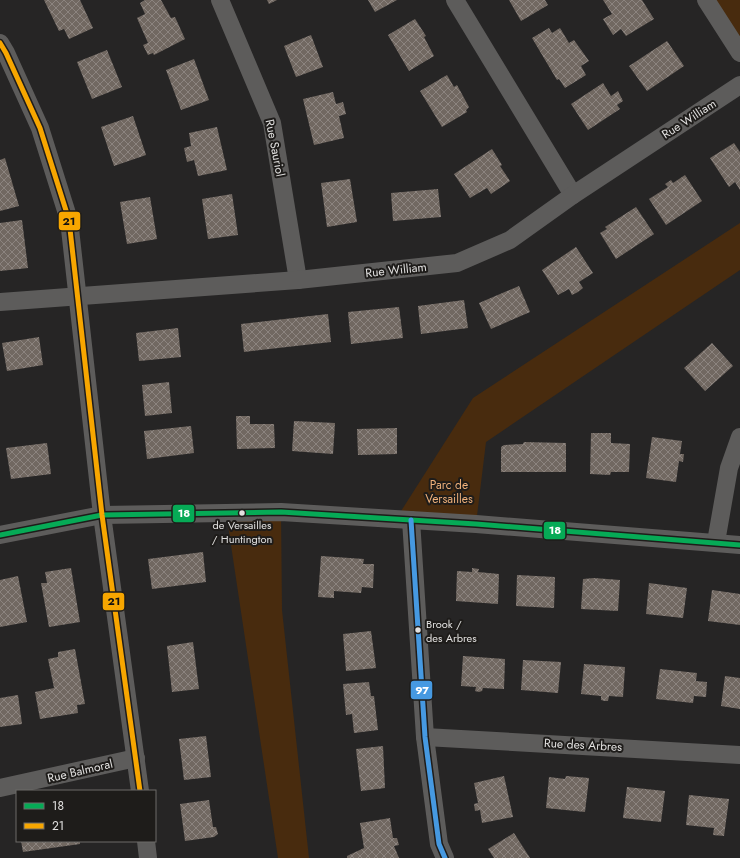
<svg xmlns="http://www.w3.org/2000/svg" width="740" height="858" font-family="Jost,sans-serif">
  <defs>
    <pattern id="building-cross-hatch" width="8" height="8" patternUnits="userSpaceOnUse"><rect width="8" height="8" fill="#716861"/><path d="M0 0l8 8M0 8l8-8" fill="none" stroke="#8c847f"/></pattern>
  </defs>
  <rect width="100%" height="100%" fill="#262525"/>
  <g fill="#482b0e">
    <polygon points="706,0 740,0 740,53"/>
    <polygon points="740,223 740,270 486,442 476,524 396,519 473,398"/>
    <polygon points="226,512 281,512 282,610 309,858 278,858"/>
  </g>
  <g fill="url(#building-cross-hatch)">
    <polygon points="44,0 80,0 93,28 69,39 64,29 59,31"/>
    <polygon points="145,0 161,0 171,18 175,17 185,39 154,55 153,53 148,55 143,45 148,43 137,18 145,14 140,3"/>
    <polygon points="267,0 277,0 269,4"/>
    <polygon points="368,0 397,0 375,12"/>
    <polygon points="509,0 545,0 548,5 521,21"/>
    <polygon points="603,0 642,0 654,19 626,36 621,29 613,35 603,19 612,14"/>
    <polygon points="415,19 426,36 424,37 434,56 409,71 388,35"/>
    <polygon points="549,28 552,33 560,28 569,43 574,40 589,61 581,66 586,75 565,88 559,79 557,80 532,38"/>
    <polygon points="311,35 323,67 296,77 284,46"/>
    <polygon points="667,41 684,66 647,91 629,66"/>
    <polygon points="107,50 122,87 92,99 77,62"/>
    <polygon points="194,59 209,100 181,110 166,70"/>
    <polygon points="447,75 454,87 457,85 469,107 466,110 467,112 442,127 420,91"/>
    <polygon points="603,83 611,96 618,91 623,101 617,105 620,109 588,130 571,104"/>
    <polygon points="333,92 336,104 343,102 346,114 339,116 344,138 314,145 303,99"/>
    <polygon points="133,116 146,155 114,166 101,127"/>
    <polygon points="217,127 227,170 198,176 194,160 187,162 184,148 191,146 189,133"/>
    <polygon points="734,143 740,152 740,190 735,182 729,187 710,158"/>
    <polygon points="492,149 502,165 500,166 510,181 491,194 487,188 470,198 454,174"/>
    <polygon points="5,158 19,206 0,211 0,160"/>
    <polygon points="685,175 702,201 666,225 649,199 668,187 665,184 671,180 673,183"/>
    <polygon points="350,179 357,222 327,227 321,183"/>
    <polygon points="438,189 441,217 393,221 391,193"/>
    <polygon points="232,194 238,235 208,239 202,199"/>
    <polygon points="150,197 157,239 127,244 120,202"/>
    <polygon points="636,207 654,234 616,259 600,233 607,229 605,227"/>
    <polygon points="22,220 28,268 0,271 0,223"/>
    <polygon points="576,247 593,273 579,282 583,288 578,292 572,295 569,289 558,295 542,270"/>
    <polygon points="519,286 530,312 491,329 479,303"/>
    <polygon points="464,300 468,328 421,334 418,306"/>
    <polygon points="399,307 403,338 351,344 348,312"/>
    <polygon points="328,314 331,342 244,352 241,324"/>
    <polygon points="178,328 181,357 139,361 136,333"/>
    <polygon points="39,337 43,365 7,371 2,343"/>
    <polygon points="712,343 733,366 705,391 684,368"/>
    <polygon points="169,382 172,413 145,416 142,385"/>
    <polygon points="236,416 250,416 250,424 274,424 275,448 237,449"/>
    <polygon points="294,421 335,423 333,454 292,451"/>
    <polygon points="191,426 194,453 147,459 144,431"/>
    <polygon points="397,428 397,454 358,455 357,429"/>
    <polygon points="591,433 611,433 611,443 630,444 629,472 611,472 610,475 590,474"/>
    <polygon points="652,437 682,441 680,454 684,454 683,462 679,461 676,482 646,478"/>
    <polygon points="524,442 566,443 566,472 501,472 501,447 504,445 523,444"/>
    <polygon points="47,443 51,474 11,479 6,448"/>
    <polygon points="203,552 206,582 152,589 148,559"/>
    <polygon points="321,556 364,559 363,564 374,564 373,588 362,587 361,593 334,591 334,598 318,597"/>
    <polygon points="71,568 80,622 49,627 41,583 47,583 45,572"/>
    <polygon points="472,568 479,569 478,572 499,574 498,604 456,601 457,571 472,572"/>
    <polygon points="517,575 555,577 554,608 516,606"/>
    <polygon points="18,576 27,622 0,627 0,580"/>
    <polygon points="594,578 620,580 618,611 581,609 583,579"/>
    <polygon points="649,583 687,588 683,618 646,614"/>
    <polygon points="712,590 740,594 740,625 708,621"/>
    <polygon points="371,631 376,668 346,671 343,634"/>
    <polygon points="193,642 199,689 172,692 167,646"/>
    <polygon points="75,649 85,704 77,705 78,713 40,719 35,692 54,688 48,659 58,657 58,652"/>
    <polygon points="463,656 505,659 504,689 483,688 482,691 479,692 475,691 476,687 461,686"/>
    <polygon points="523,660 561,662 558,693 521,690"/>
    <polygon points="584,664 625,667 623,697 609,696 608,701 605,701 601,700 601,696 581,694"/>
    <polygon points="660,669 697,673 696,681 707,682 706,697 694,696 693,703 656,699"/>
    <polygon points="725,676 740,678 740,709 721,706"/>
    <polygon points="369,682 371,696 374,696 378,730 354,733 352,714 346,715 343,684"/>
    <polygon points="18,695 22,724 0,727 0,698"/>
    <polygon points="206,736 211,777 184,780 179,739"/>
    <polygon points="383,746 385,788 361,791 356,749"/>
    <polygon points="504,776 513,817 482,823 480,810 475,811 474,804 478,803 474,783"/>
    <polygon points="566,776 589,778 585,812 546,808 549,777 565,779"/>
    <polygon points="627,787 665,791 661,822 623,818"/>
    <polygon points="689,795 729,799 724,836 713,835 714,828 686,825"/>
    <polygon points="209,800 213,827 216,827 218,834 214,837 185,841 180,804"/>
    <polygon points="390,818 393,838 397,838 399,845 394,846 399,858 347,858 347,856 364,848 360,823"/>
    <polygon points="514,833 530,858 494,858 488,849"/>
    <polygon points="21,841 80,841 80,844 23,852"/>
  </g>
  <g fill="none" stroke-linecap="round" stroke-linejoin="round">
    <g stroke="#5d5c5b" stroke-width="18">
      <polyline points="220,0 272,123 298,280"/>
      <polyline points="455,0 573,195"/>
      <polyline points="706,0 740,53"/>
      <polyline points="0,43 6,53 40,128 69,220 102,515 140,791"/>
      <polyline points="0,302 298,280 457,263 510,240 573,195 740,85"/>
      <polyline points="411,520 425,737 439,844 445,858"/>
      <polyline points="0,535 102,515 281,512 476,524 740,545"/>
      <polyline points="716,542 729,468 740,437"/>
      <polyline points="425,737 740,755"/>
      <polyline points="0,788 136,758"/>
      <polyline points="146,841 148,858"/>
    </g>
    <defs>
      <polyline id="bus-1" points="0,535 102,515 281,512 476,524 740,545"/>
      <polyline id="bus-2" points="0,43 6,53 40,128 69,220 102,515 140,791"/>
      <polyline id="bus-3" points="411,520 425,737 439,844 445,858"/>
    </defs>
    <use href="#bus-1" stroke="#1e1c1a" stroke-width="8"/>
    <use href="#bus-2" stroke="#1e1c1a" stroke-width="8"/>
    <use href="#bus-3" stroke="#1e1c1a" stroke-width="8"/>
    <use href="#bus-1" stroke="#06aa56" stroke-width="5"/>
    <use href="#bus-2" stroke="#f7a600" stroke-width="5"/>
    <use href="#bus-3" stroke="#4699e1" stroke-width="5"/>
  </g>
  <g fill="#e2e1e0" stroke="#1e1c1a" stroke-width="1.5">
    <circle cx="242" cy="513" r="3.5"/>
    <circle cx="418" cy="630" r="3.5"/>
  </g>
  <g text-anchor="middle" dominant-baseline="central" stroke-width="4" stroke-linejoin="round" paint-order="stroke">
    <g font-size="11" fill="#e2e1e0" stroke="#1e1c1a">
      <text x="242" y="525">de Versailles<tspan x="242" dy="14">/ Huntington</tspan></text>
      <text x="426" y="624" text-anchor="start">Brook /<tspan x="426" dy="14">des Arbres</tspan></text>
    </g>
    <g font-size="12" fill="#e2e1e0" stroke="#1e1c1a">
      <text transform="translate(689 119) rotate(-33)">Rue William</text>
      <text transform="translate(275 148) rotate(79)">Rue Sauriol</text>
      <text transform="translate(396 270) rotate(-6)">Rue William</text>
      <text transform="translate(583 745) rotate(3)">Rue des Arbres</text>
      <text transform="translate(80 771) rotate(-13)">Rue Balmoral</text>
    </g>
    <g font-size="12" fill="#eeb07a" stroke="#1e1c1a">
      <text x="449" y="485">Parc de<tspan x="449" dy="14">Versailles</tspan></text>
    </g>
  </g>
  <g stroke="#1e1c1a" stroke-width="1.5">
    <rect x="58" y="211" width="23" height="20" rx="4" fill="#f7a600"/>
    <rect x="172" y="504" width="23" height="19" rx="4" fill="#06aa56"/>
    <rect x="543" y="521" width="23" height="19" rx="4" fill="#06aa56"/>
    <rect x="102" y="592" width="23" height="19" rx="4" fill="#f7a600"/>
    <rect x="410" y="680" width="23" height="20" rx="4" fill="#4699e1"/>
  </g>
  <g font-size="11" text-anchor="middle" font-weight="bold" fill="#fff">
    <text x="184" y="517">18</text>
    <text x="555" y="534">18</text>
    <text x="422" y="694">97</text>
  </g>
  <g font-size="11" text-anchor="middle" font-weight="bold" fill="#111">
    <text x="69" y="225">21</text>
    <text x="114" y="605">21</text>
  </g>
  <rect x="16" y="790" width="140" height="52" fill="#1e1c1a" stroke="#6c6b69"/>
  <rect x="24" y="803" width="20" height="6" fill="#06aa56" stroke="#6c6b69"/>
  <text x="52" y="810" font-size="12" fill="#e2e1e0">18</text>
  <rect x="24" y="823" width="20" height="6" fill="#f7a600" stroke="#6c6b69"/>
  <text x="52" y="830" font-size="12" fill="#e2e1e0">21</text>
</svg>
